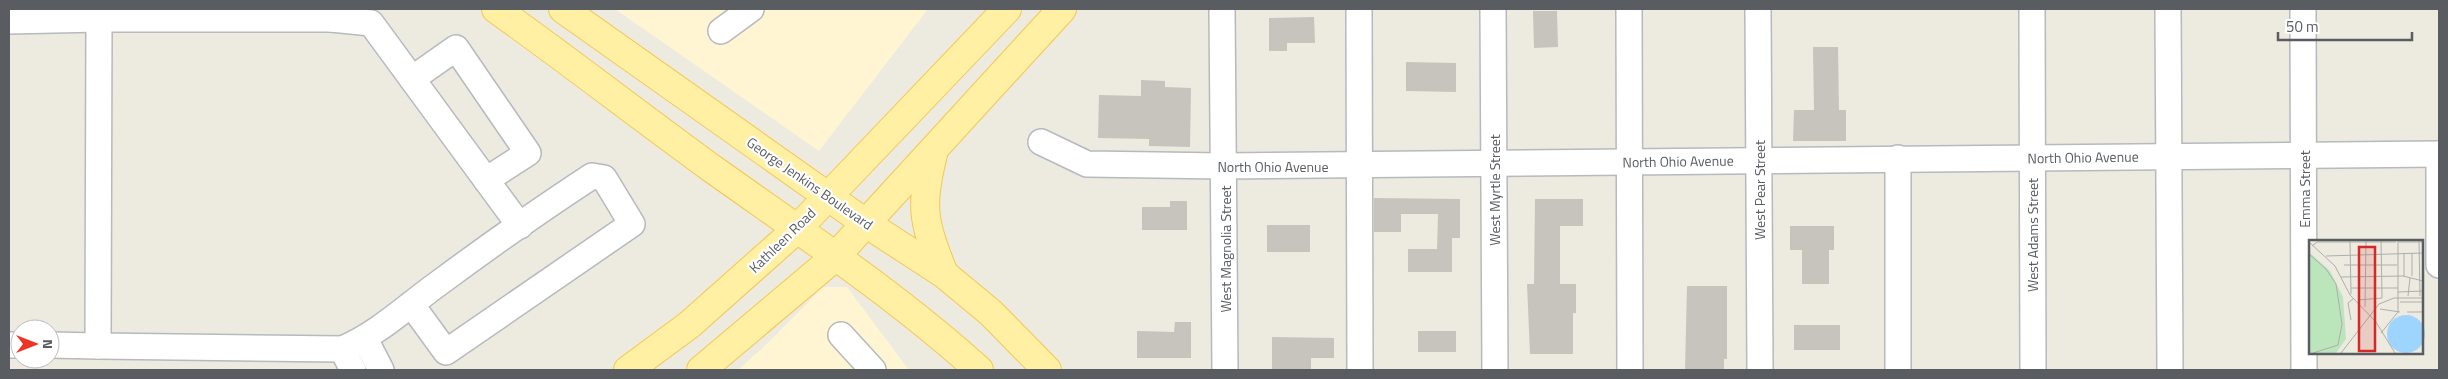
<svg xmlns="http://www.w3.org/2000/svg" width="2448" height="379" font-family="'Titillium Web',sans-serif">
  <rect width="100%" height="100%" fill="#edeae0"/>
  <g fill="#fff5d3">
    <polygon points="615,9 928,9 819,151"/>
    <polygon points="823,287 847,287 909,370 738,370 770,341"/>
  </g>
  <g fill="#c7c4bd">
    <polygon points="1533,11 1557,11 1558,47 1534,48"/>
    <polygon points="1314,17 1315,43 1287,43 1287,51 1269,51 1269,18"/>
    <polygon points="1813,47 1838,47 1839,110 1846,110 1846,141 1793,141 1794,110 1814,110"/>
    <polygon points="1406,62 1456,63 1456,92 1406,91"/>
    <polygon points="1141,80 1165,81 1165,87 1191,88 1190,147 1149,146 1149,139 1098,138 1099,95 1141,96"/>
    <polygon points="1374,198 1460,199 1460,238 1452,238 1452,272 1408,272 1408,249 1437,249 1438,214 1401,214 1401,232 1374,232"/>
    <polygon points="1535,199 1583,199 1583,226 1560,226 1560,284 1576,284 1576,313 1573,313 1573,354 1530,354 1527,284 1534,284"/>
    <polygon points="1170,201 1187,201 1187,230 1142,230 1142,207 1170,207"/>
    <rect x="1267" y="225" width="43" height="27"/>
    <polygon points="1790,226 1834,226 1834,250 1829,250 1829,284 1802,284 1802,250 1790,250"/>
    <polygon points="1687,286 1727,286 1727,359 1724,359 1724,370 1685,370"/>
    <polygon points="1175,322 1191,322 1191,358 1137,358 1137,331 1174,332"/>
    <rect x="1794" y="325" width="46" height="25"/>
    <rect x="1418" y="331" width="38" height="21"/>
    <polygon points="1272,337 1334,338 1334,358 1311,358 1311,370 1272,370"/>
  </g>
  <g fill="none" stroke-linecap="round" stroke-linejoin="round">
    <defs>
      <g id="minor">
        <path d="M331 9V19H99L98 346 342 349C378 334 407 306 439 283 489 246 540 210 592 176L604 178 632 224 446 352 411 304"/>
        <polyline points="1222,9 1225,370"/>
        <polyline points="1359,9 1360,370"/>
        <polyline points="1493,9 1495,370"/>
        <polyline points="1629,9 1630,370"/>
        <polyline points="1758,9 1760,370"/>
        <polyline points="2032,9 2033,370"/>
        <polyline points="2168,9 2170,370"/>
        <polyline points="2303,9 2304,370"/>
        <polyline points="331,19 371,23 520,226"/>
        <polyline points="9,21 99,19"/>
        <polyline points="721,31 751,9"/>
        <polyline points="412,79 456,48 528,153 486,180"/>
        <polyline points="1041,142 1087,164 1224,166 2439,154"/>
        <polyline points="2439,154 2439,265"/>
        <polyline points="1898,158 1898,370"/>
        <polyline points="841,335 873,370"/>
        <polyline points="365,339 381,370"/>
        <polyline points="9,345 20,345"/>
        <polyline points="50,345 98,346"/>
        <polyline points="342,349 353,370"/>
      </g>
      <g id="major">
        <path d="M496 9C569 61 641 117 714 170 804 234 897 296 979 370"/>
        <polyline points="563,9 864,222 944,274 991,313 1047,370"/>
        <path d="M934 150C920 207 922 219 944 274"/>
        <polyline points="628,370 689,325 797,229 1007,9"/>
        <polyline points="701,370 835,257 1062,9"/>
      </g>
    </defs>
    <use href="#minor" stroke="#b6b9be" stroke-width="28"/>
    <use href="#major" stroke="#f5c750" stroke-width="30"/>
    <use href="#minor" stroke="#fff" stroke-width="25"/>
    <use href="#major" stroke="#fff0a3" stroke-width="28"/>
  </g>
  <g text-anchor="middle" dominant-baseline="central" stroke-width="4.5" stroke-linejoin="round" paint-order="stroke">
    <g font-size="14" fill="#595d62" stroke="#fff">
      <text transform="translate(2083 157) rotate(-1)">North Ohio Avenue</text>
      <text transform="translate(1678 161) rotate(-1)">North Ohio Avenue</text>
      <text x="1273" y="166">North Ohio Avenue</text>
      <text transform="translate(810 183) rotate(35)">George Jenkins Boulevard</text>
      <text transform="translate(2304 189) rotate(-90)">Emma Street</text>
      <text transform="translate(1494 190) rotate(-90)">West Myrtle Street</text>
      <text transform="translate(1759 190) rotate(-90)">West Pear Street</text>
      <text transform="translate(2032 235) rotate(-90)">West Adams Street</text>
      <text transform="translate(782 240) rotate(-44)">Kathleen Road</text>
      <text transform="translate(1225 249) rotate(-90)">West Magnolia Street</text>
    </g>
  </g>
  <g transform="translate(2309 240)">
    <rect width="114" height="114" fill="#edeae0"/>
    <path d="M0 12 21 31 34 57 37 99 27 113H0Z" fill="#bbe6bb"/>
    <path d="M78 94a19 19 0 1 1 38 0a19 19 0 1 1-38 0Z" fill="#9ed5ff"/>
    <path fill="none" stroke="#aeaeaa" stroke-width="1" d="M110 0 111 56M41 1 42 54M0 2 26 26 41 55 67 82 86 113M89 2H114M3 6 8 2H87M95 13V36M103 13V36M0 14 17 29 27 44 33 84 29 105 4 113M17 16 114 13M35 25H88M32 37 94 36 114 41M42 48H89M89 52 114 51M99 56 101 38M49 60 73 58 72 0M91 62H114M56 67 57 0M71 69 91 72M98 72H114M42 80 39 63 44 59M72 93 89 72V0M32 113 70 64 85 58H114"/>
    <path fill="#d62828" fill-opacity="0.15" stroke="#d62828" stroke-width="2.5" d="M50 7H66V111H50Z"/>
    <rect width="114" height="114" fill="none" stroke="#595d62" stroke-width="2.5"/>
  </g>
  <rect width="2448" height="379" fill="none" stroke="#595d62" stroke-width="20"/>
  <g transform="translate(35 344) rotate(90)"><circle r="24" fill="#ffffff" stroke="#bdbec0"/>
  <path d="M0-4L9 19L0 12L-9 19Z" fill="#ee3424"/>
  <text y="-8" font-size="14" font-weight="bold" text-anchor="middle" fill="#595d62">N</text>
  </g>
  <path d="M2278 32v8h134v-8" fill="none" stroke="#595d62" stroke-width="2.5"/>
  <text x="2286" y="32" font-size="15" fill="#595d62" stroke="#ffffff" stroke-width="4" paint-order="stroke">50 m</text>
</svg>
